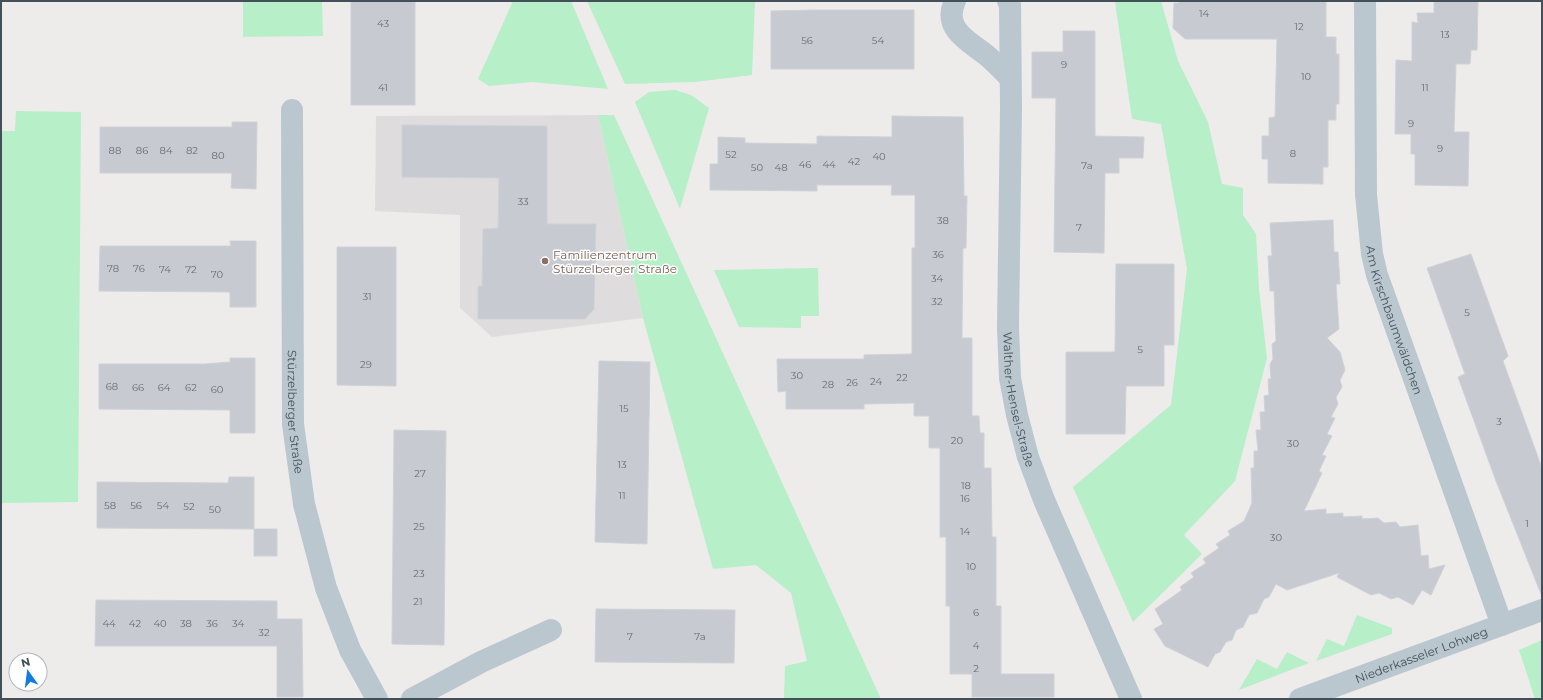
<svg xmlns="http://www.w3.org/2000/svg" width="1543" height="700" font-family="Montserrat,sans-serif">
  <rect width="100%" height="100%" fill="#eeebeb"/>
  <polygon fill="#dfdcdd" points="598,115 643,318 492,337 460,308 460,215 375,211 376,116"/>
  <g fill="#b6efc8">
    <polygon points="243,1 322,1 323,36 243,37"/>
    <polygon points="513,1 571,1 608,89 532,82 489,86 478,79"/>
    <polygon points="587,1 755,1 752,75 694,82 625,84"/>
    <polygon points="1099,1 1161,1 1178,61 1208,122 1222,184 1243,188 1243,215 1256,234 1259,289 1267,358 1235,481 1184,535 1202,554 1133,622 1073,487 1171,405 1187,269 1161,124 1132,119 1115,2"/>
    <polygon points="675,90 691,95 709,108 680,209 635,102 649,92"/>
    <polygon points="16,111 81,112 78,502 1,503 1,131 15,131"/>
    <polygon points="598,115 614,115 881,699 784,699 785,666 807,661 791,593 756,565 713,569 643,318"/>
    <polygon points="818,268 819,316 801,316 801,328 739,327 714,270"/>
    <polygon points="1357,615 1392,628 1392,634 1316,661 1327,639 1344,646"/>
    <polygon points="1542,640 1542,699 1535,699 1519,650"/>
    <polygon points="1287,652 1309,663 1239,690 1257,659 1277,669"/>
  </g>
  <g fill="#c7cad0" stroke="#ced2d7">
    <rect x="351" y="1" width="64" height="104"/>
    <polygon points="1179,1 1326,1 1326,37 1336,37 1336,54 1339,54 1339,104 1336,104 1336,120 1328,120 1328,167 1323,167 1323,184 1268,183 1268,159 1262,159 1262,136 1269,136 1269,118 1275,117 1277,39 1185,39 1173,28 1174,3 1179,3"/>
    <polygon points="1434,1 1478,1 1477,50 1471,50 1470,64 1456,64 1454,132 1469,132 1468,186 1415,185 1415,154 1411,154 1411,134 1395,134 1396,60 1412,61 1412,22 1418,23 1417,13 1434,13"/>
    <polygon points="813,10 914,10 914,69 771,69 771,11"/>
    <polygon points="1063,31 1095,31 1095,136 1144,137 1143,158 1119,158 1119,173 1105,173 1104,253 1054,252 1056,98 1032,98 1032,52 1063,52"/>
    <polygon points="892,116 963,117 964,196 967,196 966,248 963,248 962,338 972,338 972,416 979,416 980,433 984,433 984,468 991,468 992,537 996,537 996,606 1001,606 1001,674 1054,674 1054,697 972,697 972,674 950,674 950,606 946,606 946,537 940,537 940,448 929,448 929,416 914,416 914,403 864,404 864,409 786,409 786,391 778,392 777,359 864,359 864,355 912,354 912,248 915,248 915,195 891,195 892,185 817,185 817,191 710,190 710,164 718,164 718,137 745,138 745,143 817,144 817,136 892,137"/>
    <polygon points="232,122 257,122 256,189 231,188 232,173 100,173 100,127 232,127"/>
    <polygon points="402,125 547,126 547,224 596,224 594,309 585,319 478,319 478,286 482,286 483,229 498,228 499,178 402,177"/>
    <polygon points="1333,220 1334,252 1338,252 1340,284 1336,284 1339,329 1327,338 1340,352 1345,370 1340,380 1342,387 1336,397 1338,404 1331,417 1335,418 1327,434 1332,436 1322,455 1326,456 1319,471 1322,473 1304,511 1326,509 1326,514 1343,513 1343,517 1362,516 1362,519 1378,518 1384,523 1396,522 1400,527 1418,525 1421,556 1428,555 1429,569 1445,565 1431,595 1422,590 1413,605 1398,597 1391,599 1379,593 1371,595 1337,577 1339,573 1287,590 1276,584 1269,597 1264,599 1257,613 1249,615 1243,627 1236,630 1232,640 1226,642 1220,652 1215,654 1208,667 1165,646 1154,629 1163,624 1155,609 1182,590 1180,587 1194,577 1191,573 1206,563 1203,559 1219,548 1216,544 1230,535 1228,531 1244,521 1252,503 1251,468 1254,468 1254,451 1258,451 1256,430 1261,430 1260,412 1265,412 1264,396 1269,395 1268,379 1271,379 1270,364 1273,359 1272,344 1276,341 1274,291 1270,291 1268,256 1272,256 1270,223"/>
    <polygon points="230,241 256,241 256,307 230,307 230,292 99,291 100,246 231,246"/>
    <polygon points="337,247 396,247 396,386 337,385"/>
    <polygon points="1471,254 1508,356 1503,361 1542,468 1542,594 1541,594 1496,481 1458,377 1465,374 1427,268"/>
    <polygon points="1116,264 1174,264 1174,345 1164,345 1164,386 1126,386 1125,434 1066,434 1066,352 1115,352"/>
    <polygon points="230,358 255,358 255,433 230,433 230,410 99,409 99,364 204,364 230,362"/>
    <polygon points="599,361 650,362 647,544 595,542"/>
    <polygon points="394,430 446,431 444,645 392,644"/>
    <polygon points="229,477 254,477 254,529 277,529 277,556 254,556 254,529 97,528 97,482 228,483"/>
    <polygon points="96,600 277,601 277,619 302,619 303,697 277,697 277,646 95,646"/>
    <polygon points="596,609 735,610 734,663 595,662"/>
  </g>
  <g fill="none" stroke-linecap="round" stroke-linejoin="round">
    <g stroke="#bbc7cf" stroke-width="22">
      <path d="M955 1C942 28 968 41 985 54 994 61 1002 70 1010 78"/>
      <path id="s1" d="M1008 1 1010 5 1011 107 1008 328 1010 378 1017 415 1028 457 1044 500 1131 699"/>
      <path id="s2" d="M1365 1 1366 195 1372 254 1377 275 1502 625"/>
      <path id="s3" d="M292 110 293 424 304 504 326 588 350 650 377 699"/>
      <polyline points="412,699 481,662 551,630"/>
      <path id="s4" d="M1300 699 1542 610"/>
    </g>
  </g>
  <circle fill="#8d6e63" stroke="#fff" stroke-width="1.5" cx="545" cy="261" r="4"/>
  <g text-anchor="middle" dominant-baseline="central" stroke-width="3" stroke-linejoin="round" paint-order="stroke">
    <g font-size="10" fill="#646e77">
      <text x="1204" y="13">14</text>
      <text x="383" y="23">43</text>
      <text x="1299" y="26">12</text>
      <text x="1445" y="34">13</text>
      <text x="807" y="40">56</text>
      <text x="878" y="40">54</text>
      <text x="1064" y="64">9</text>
      <text x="1306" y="76">10</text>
      <text x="383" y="87">41</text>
      <text x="1425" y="87">11</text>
      <text x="1411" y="123">9</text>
      <text x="1440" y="148">9</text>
      <text x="115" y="150">88</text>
      <text x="142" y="150">86</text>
      <text x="166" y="150">84</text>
      <text x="192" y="150">82</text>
      <text x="1293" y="153">8</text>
      <text x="731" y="154">52</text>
      <text x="218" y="155">80</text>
      <text x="879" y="156">40</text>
      <text x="854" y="161">42</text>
      <text x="805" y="164">46</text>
      <text x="829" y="164">44</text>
      <text x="1087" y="165">7a</text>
      <text x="757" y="167">50</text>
      <text x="781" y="167">48</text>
      <text x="523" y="201">33</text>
      <text x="943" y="220">38</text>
      <text x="1079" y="227">7</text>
      <text x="938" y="254">36</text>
      <text x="113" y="268">78</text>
      <text x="139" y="268">76</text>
      <text x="165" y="269">74</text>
      <text x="191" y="269">72</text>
      <text x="217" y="274">70</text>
      <text x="937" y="278">34</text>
      <text x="367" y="296">31</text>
      <text x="937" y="301">32</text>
      <text x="1467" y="312">5</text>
      <text x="1140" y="349">5</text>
      <text x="366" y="364">29</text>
      <text x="797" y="375">30</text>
      <text x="902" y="377">22</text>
      <text x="876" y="381">24</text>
      <text x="852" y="382">26</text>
      <text x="828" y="384">28</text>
      <text x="112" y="386">68</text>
      <text x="138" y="387">66</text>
      <text x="164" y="387">64</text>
      <text x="191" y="387">62</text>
      <text x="217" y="389">60</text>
      <text x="624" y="408">15</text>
      <text x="1499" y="421">3</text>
      <text x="957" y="440">20</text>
      <text x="1293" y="443">30</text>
      <text x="622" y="464">13</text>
      <text x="420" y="473">27</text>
      <text x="966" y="485">18</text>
      <text x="622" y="495">11</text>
      <text x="965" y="498">16</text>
      <text x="110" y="505">58</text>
      <text x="136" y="505">56</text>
      <text x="163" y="505">54</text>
      <text x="189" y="506">52</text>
      <text x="215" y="509">50</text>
      <text x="1527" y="523">1</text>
      <text x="419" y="526">25</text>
      <text x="965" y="531">14</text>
      <text x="1276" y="537">30</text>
      <text x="971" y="566">10</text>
      <text x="419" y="573">23</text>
      <text x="418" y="601">21</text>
      <text x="976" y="612">6</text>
      <text x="109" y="623">44</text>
      <text x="135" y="623">42</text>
      <text x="160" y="623">40</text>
      <text x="186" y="623">38</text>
      <text x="212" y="623">36</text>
      <text x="238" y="623">34</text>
      <text x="264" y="632">32</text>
      <text x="630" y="636">7</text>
      <text x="700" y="636">7a</text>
      <text x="976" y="645">4</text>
      <text x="976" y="668">2</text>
    </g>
    <g font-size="12" fill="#785e54" stroke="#fff" text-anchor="start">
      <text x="553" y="254">Familienzentrum<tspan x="553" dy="14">Stürzelberger Straße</tspan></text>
    </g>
    <g font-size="12" fill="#435059" stroke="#fff">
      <text stroke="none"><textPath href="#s2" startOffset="323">Am Kirschbaumwäldchen</textPath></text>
      <text stroke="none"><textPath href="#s1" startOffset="400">Walther-Hensel-Straße</textPath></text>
      <text stroke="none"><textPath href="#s3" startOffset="302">Stürzelberger Straße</textPath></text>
      <text stroke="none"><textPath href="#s4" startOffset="129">Niederkasseler Lohweg</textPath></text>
    </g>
  </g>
  <rect width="1543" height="700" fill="none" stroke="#435059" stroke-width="4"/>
  <g transform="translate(28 672) rotate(346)"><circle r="19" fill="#ffffff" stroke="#b4b9bd"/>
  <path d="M0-3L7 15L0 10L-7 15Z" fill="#127be0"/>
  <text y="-6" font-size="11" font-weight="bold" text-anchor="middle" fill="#435059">N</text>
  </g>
</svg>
